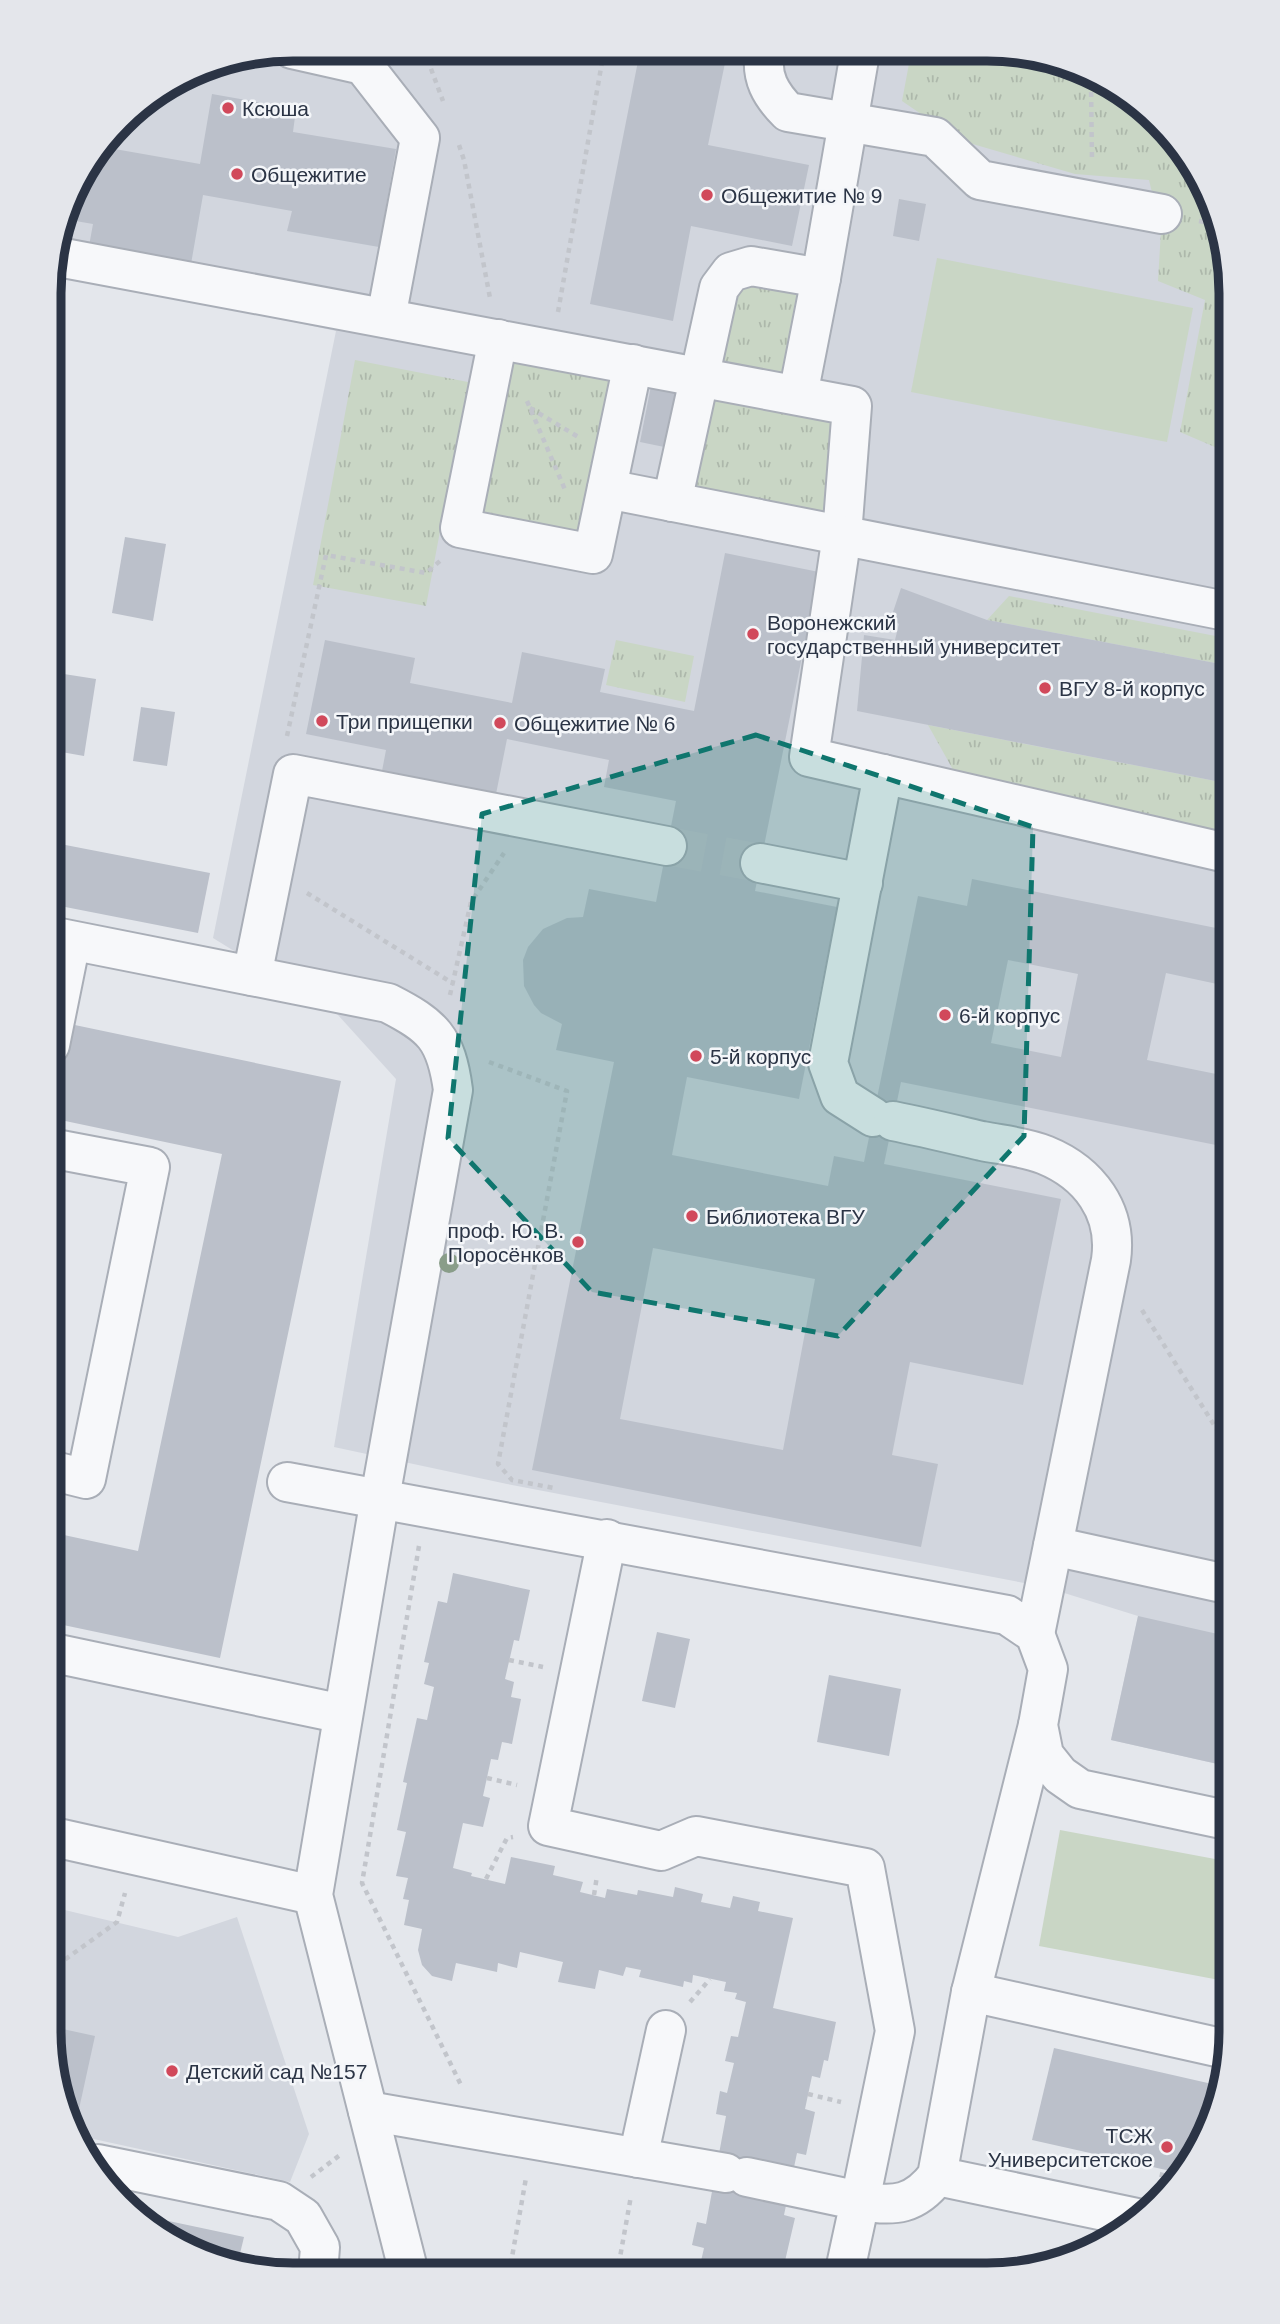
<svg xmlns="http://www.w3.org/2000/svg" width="1280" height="2324" font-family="Helvetica,sans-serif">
  <defs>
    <pattern id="grass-tufts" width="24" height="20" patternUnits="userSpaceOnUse" patternTransform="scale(1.75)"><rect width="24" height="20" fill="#c9d6c5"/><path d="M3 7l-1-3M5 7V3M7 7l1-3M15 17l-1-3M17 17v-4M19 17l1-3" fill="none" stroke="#adb8ab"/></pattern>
  </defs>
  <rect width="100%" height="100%" fill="#e4e7ec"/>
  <g fill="#d2d6de">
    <polygon points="293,49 1034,54 1148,109 1218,214 1231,293 1231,1767 1111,1740 1138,1616 1045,1587 507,1484 334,1447 396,1079 338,1015 213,938 336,331 51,270 51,261 74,185 132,110 200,67"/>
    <polygon points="49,1901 52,1907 178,1937 237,1917 309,2134 290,2182 80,2136 62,2110 49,2031"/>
  </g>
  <g fill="url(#grass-tufts)">
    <polygon points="911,53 1034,54 1148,109 1218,214 1231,293 1231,454 1180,432 1205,300 1158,281 1161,230 1149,180 1075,174 959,140 902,101"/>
    <polygon points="821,278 798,395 852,406 842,535 672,502 719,288"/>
    <polygon points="498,339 633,364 593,554 460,528"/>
    <polygon points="355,360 468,382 426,606 313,585"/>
    <polygon points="1009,596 1231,639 1231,666 987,620"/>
    <polygon points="616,640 694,656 685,702 606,685"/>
    <polygon points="928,725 1231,784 1231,836 956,775"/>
  </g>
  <g fill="#c9d6c5">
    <polygon points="937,258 1193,308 1167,442 911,392"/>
    <polygon points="1060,1830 1231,1862 1230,1982 1039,1946"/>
  </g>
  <g fill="#bbc0ca" fill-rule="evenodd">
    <polygon points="640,51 664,51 725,63 708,145 809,165 792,246 691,226 673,321 590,304"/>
    <polygon points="212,94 296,109 293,132 396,149 379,247 287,231 292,211 203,195 191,264 89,246 93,224 64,219 74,185 111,136 109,148 200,164"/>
    <polygon points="899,199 926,204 919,241 893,236"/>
    <polygon points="651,386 685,392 674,449 640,442"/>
    <polygon points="125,537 166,544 153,621 112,613"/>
    <path d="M725 553 819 572 755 891 837 907 799 1099 687 1077 672 1155 828 1186 834 1156 864 1162 918 896 967 906 972 879 1231 931V987L1166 973 1147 1060 1231 1077V1148L901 1082 884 1164 1061 1199 1023 1385 910 1362 892 1455 938 1464 921 1547 532 1470 614 1062 556 1050 562 1024 541 1013 534 1005 524 986 523 960 528 947 543 929 567 918 583 917 589 889 656 902 676 801 604 787 609 760 507 739 496 794 382 771 386 750 306 734 325 640 415 658 410 683 512 703 522 652 605 669 600 692 694 711ZM1008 960 1078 974 1061 1057 991 1043ZM653 1248 815 1279 783 1450 620 1419Z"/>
    <polygon points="901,588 987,620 1231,666 1231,784 857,711 864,635 895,640 899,624 891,618"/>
    <polygon points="51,672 96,679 84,756 50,750"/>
    <polygon points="141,707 175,712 167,766 133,761"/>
    <polygon points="50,842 210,873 198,933 50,904"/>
    <polygon points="70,1024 341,1081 220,1658 49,1622 50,1532 138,1551 222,1154 51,1118"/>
    <polygon points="1229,1298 1231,1298 1231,1369 1216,1366"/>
    <polygon points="453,1573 530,1590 519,1641 514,1640 505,1679 514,1682 511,1697 521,1699 512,1744 502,1742 498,1760 491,1759 483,1796 490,1798 483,1827 463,1823 453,1868 472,1873 471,1876 505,1884 511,1857 555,1866 553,1875 583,1882 580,1892 605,1898 607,1889 637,1895 638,1890 673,1897 675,1887 703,1894 701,1902 730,1908 733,1896 760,1902 758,1911 793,1918 773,2008 836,2022 828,2061 824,2060 820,2078 812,2076 805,2109 815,2112 806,2155 797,2153 793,2172 784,2215 795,2218 785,2261 776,2259 774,2274 698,2274 704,2248 692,2245 697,2222 706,2224 726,2116 716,2114 720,2091 727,2093 734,2063 725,2061 731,2036 738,2037 746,2002 735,1999 737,1993 724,1991 726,1982 693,1975 692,1983 684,1981 683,1987 639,1977 641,1970 626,1967 623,1976 599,1970 595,1989 558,1982 563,1962 520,1952 517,1968 498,1963 497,1972 456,1963 452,1981 432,1976 422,1965 418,1950 422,1929 404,1925 409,1900 403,1899 408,1878 396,1876 406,1832 397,1830 407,1783 403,1782 417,1718 427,1720 434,1687 424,1684 429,1663 424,1662 438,1601 447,1603"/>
    <polygon points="1138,1616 1231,1637 1231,1767 1111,1740"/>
    <polygon points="657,1632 690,1639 675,1708 642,1701"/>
    <polygon points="829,1675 901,1689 889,1756 817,1742"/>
    <polygon points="49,2026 95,2036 79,2109 61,2105"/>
    <polygon points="1054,2048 1221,2086 1213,2124 1184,2174 1032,2140"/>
    <polygon points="131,2213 244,2237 237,2266 185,2250"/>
  </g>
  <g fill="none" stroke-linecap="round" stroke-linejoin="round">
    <polyline stroke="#bfc3cb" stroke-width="38" stroke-dasharray="38 19" stroke-linecap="butt" points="667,846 760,863"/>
    <defs>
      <g id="minor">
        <polyline points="292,49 363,65 420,138 386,318"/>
        <path d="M765 52C760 77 771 95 788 112L935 137 980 180 1162 214"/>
        <polyline points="53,256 852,406 842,535 809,757 1231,854"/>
        <polyline points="498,339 460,528 593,554 633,364"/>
        <polyline points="798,395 821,278 860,53"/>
        <polyline points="607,489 1231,612"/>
        <polyline points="672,502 719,288 731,272 751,266 821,278"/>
        <polyline points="760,863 863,883"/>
        <path d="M50 936 388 1003C433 1026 446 1038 453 1090L380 1498 313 1895 409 2273"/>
        <polyline points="252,976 293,774 667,846"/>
        <polyline points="50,1045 71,941"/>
        <polyline points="873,1117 840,1096 828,1063 883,774"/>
        <path d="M893 1121C923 1127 952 1134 982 1141 1002 1145 1026 1147 1045 1155 1089 1173 1118 1211 1111 1260L1035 1634"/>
        <polyline points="50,1470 86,1479 150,1167 50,1148"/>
        <polyline points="287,1482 1007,1615 1035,1634 1048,1669 1038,1725 1044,1755 1060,1775 1080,1789 1231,1821"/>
        <path d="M607 1539 548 1826 661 1851 696 1836 865 1868 895 2031 860 2201C895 2207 915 2205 937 2176L971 1992 1038 1725"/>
        <polyline points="1053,1546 1231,1585"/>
        <polyline points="49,1652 343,1714"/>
        <polyline points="49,1836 313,1895"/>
        <polyline points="971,1992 1230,2050"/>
        <polyline points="368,2111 726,2173"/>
        <polyline points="638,2158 666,2030"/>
        <polyline points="98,2164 279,2201 303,2217 320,2247 318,2273"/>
        <polyline points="937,2176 1142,2219"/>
        <polyline points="747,2177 860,2201 844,2275"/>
      </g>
    </defs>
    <use href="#minor" stroke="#a9aeb7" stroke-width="42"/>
    <g stroke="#c2c5cb" stroke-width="4.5" stroke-dasharray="5 5" stroke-linecap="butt">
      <polyline points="424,50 443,101"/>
      <polyline points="1091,82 1092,161"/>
      <polyline points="459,145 464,160 490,298"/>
      <polyline points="1199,221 1220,225"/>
      <polyline points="558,312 604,51"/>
      <polyline points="527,401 566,492"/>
      <polyline points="530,408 580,438"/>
      <polyline points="287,736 326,555 426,573 440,561"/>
      <polyline points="307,893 454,984"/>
      <polyline points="450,995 471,902 504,853"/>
      <polyline points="489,1062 567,1091 498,1464 512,1480 554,1488"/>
      <polyline points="1142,1310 1231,1452"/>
      <polyline points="419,1546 362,1883 462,2087"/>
      <polyline points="509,1660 543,1667"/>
      <polyline points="487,1778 517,1785"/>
      <polyline points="486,1879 507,1838 513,1837"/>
      <polyline points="594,1895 597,1876"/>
      <polyline points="49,1971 117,1922 125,1893"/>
      <polyline points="690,2002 710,1979"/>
      <polyline points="808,2094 841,2102"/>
      <polyline points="311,2177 340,2155"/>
      <polyline points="1159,2187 1163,2170"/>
      <polyline points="509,2274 526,2178"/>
      <polyline points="617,2274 631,2196"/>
    </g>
    <use href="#minor" stroke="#f7f8fa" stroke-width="38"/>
  </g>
  <circle fill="#899d89" cx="449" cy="1263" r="10"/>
  <path fill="#0f766e" fill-opacity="0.2" stroke="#0f766e" stroke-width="5" stroke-dasharray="14 9" stroke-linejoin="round" d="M756 735 1033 827 1024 1136 838 1336 592 1292 448 1138 482 814Z"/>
  <g fill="#d1495b" stroke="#f4f6f9" stroke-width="2.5">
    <circle cx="228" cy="108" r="7"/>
    <circle cx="237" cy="174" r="7"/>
    <circle cx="707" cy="195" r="7"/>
    <circle cx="753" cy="634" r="7"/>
    <circle cx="1045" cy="688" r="7"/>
    <circle cx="322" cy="721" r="7"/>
    <circle cx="500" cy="723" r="7"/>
    <circle cx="945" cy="1015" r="7"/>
    <circle cx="696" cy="1056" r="7"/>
    <circle cx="692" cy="1216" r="7"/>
    <circle cx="578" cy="1242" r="7"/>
    <circle cx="172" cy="2071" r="7"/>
    <circle cx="1167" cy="2147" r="7"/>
  </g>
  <g text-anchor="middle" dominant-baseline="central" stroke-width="5" stroke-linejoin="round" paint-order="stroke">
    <g font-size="21" fill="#2b3445" stroke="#f4f6f9" text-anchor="start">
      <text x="242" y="108">Ксюша</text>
      <text x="251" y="174">Общежитие</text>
      <text x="721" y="195">Общежитие № 9</text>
      <text x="767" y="622">Воронежский<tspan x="767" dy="24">государственный университет</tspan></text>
      <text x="1059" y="688">ВГУ 8-й корпус</text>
      <text x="336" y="721">Три прищепки</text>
      <text x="514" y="723">Общежитие № 6</text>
      <text x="959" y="1015">6-й корпус</text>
      <text x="710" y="1056">5-й корпус</text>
      <text x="706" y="1216">Библиотека ВГУ</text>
      <text x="564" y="1230" text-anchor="end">проф. Ю. В.<tspan x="564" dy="24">Поросёнков</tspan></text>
      <text x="186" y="2071">Детский сад №157</text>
      <text x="1153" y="2135" text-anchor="end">ТСЖ<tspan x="1153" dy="24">Университетское</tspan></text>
    </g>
  </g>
  <path d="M0 0H1280V2324H0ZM293 61H987A232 232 0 0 1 1219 293V2031A232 232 0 0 1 987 2263H293A232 232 0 0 1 61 2031V293A232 232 0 0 1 293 61Z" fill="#e4e6eb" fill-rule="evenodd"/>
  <path fill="none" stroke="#2b3445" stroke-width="9" d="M293 61H987A232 232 0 0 1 1219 293V2031A232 232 0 0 1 987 2263H293A232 232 0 0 1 61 2031V293A232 232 0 0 1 293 61Z"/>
</svg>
